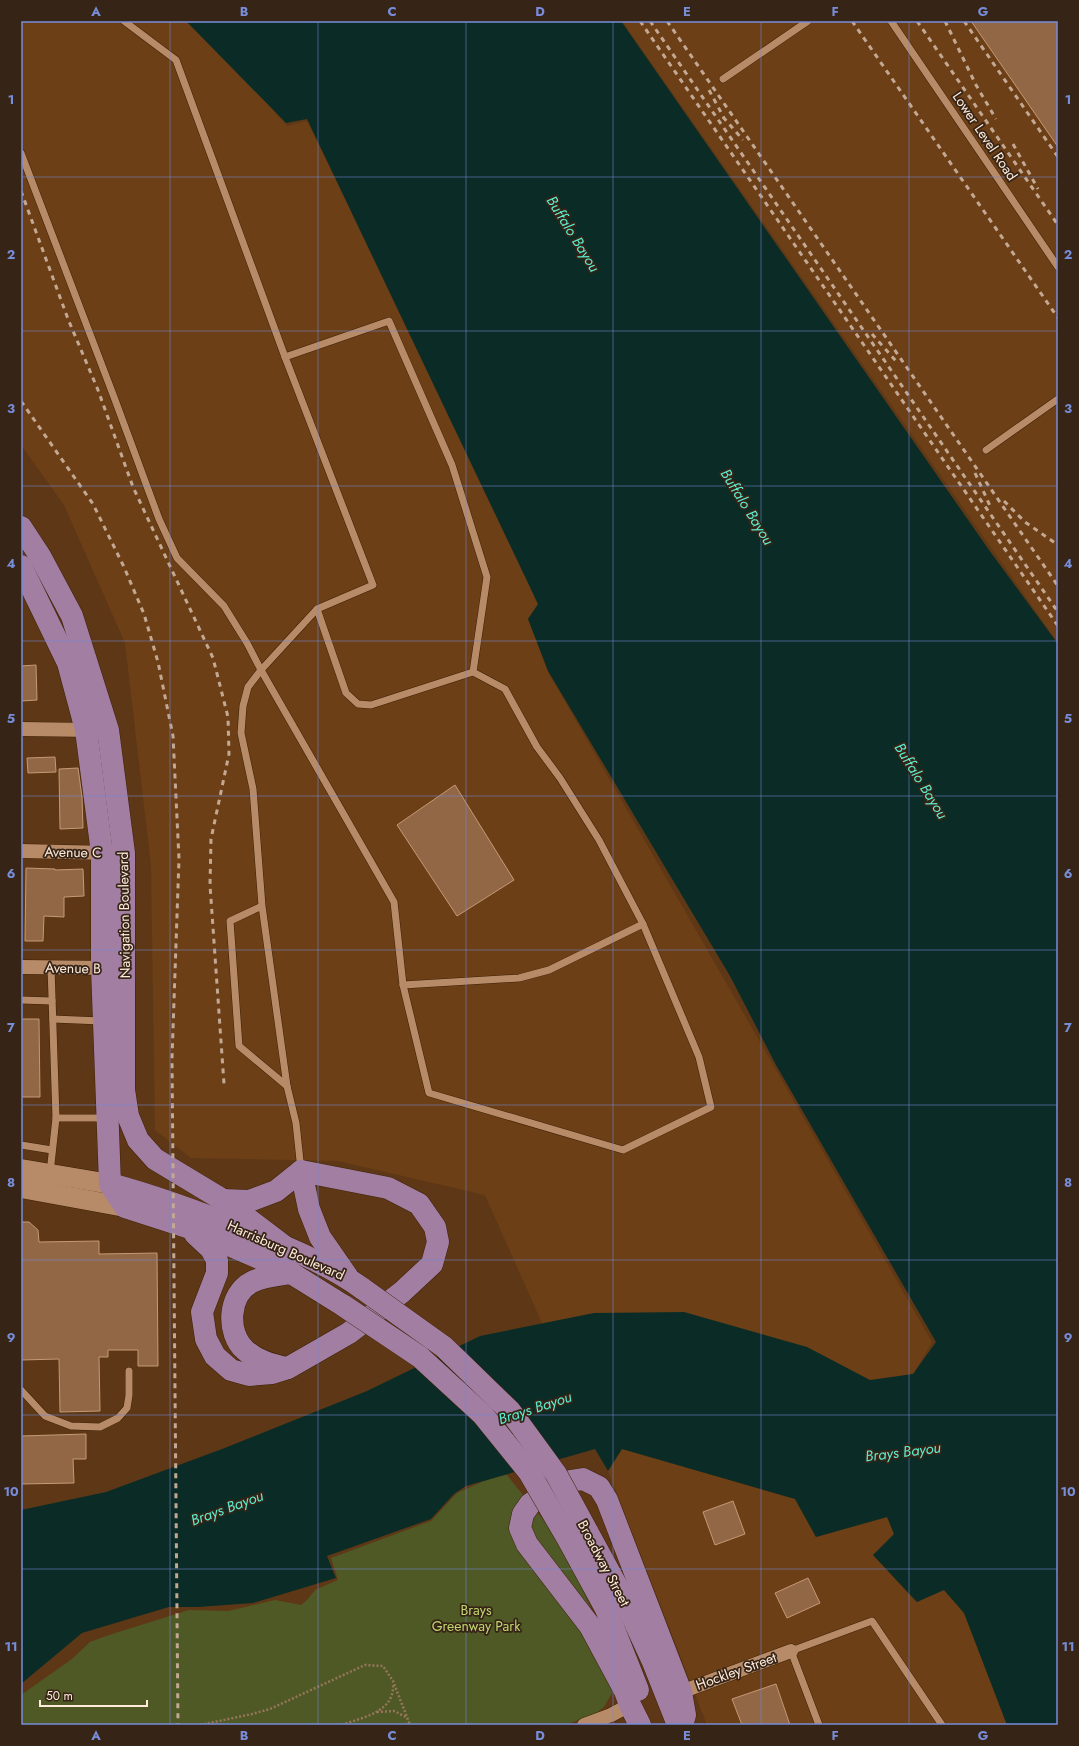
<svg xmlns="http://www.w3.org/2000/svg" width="1079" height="1746" font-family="Jost,sans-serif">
  <rect width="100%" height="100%" fill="#5e3816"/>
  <g fill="#6c3f16">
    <polygon points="21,21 188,21 240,71 287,126 307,121 494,498 539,608 528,618 548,672 932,1342 914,1373 867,1387 546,1332 485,1195 338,1161 191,1158 155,1130 151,865 125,643 64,505 21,445"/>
    <polygon points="622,21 1058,21 1058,643"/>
    <polygon points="622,1449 795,1499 816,1537 888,1517 894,1534 873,1555 916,1602 944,1590 964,1613 1007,1725 707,1725 608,1471"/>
  </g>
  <polygon fill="#4f5926" points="506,1474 545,1522 575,1573 602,1632 613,1664 612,1693 604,1707 595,1714 565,1725 21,1725 21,1695 72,1659 90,1642 109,1635 189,1610 228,1611 275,1600 301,1605 307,1600 315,1590 338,1580 331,1558 431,1521 457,1493 484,1481"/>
  <polygon fill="#0b2c26" points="186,21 621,21 989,550 1058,644 1058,1725 1007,1725 964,1613 944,1590 917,1602 873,1555 894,1534 887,1517 816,1537 795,1499 622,1449 608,1471 595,1449 466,1486 454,1494 431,1519 327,1556 336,1578 253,1603 199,1607 169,1607 82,1633 21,1684 21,1510 106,1492 222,1449 367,1391 480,1336 594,1313 684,1312 807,1347 870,1380 913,1374 936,1342 776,1065 730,976 548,671 528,619 538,604 307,119 286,123"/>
  <g fill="#916745" stroke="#c69976">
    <polygon points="971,21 1058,21 1058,147"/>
    <polygon points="36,665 37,700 21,701 21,666"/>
    <polygon points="55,757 56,772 28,773 27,758"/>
    <polygon points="78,768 82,797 83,828 60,829 59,769"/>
    <polygon points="455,785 514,880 457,916 397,825"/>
    <polygon points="26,868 55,869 55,870 83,869 84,896 64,897 64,917 44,916 43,941 25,941"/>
    <polygon points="21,1019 39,1019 40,1097 21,1097"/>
    <polygon points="21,1222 29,1222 38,1230 39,1242 99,1241 99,1254 157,1253 158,1366 138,1366 138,1350 108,1350 108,1357 99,1357 100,1411 60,1412 59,1359 21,1360"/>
    <polygon points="86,1434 86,1459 73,1459 74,1483 21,1484 21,1436"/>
    <polygon points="733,1501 745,1534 715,1545 703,1512"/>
    <polygon points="808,1578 820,1603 787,1618 775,1593"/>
    <polygon points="776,1684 790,1725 742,1725 732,1699"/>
  </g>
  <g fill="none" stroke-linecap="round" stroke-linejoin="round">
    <defs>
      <g id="service">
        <polyline points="124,21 176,60 285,357 373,585 317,609 261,670 394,902 403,985 519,978 549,970 643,924"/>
        <polyline points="891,21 1058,267"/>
        <polyline points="723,79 808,21"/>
        <polyline points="21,153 114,397 159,519 177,558 224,606 247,643 261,670 248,687 243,706 241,733 253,789 262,906 287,1086 239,1046 230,921 262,906"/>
        <polyline points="285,357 389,321 452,465 487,577 473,672 371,705 358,704 346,693 317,609"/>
        <polyline points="986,450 1058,399"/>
        <polyline points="51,967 56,1118"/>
        <polyline points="403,985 429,1093 623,1150 711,1107 699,1057 643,924 599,840 560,778 537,747 505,689 473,672"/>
        <polyline points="21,1000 52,1001"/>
        <polyline points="53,1019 101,1021"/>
        <polyline points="287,1086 296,1123 301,1170"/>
        <polyline points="21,1145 52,1150"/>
        <polyline points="50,1173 56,1118 106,1118"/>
        <polyline points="21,1390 45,1416 71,1426 100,1427 118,1418 127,1408 129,1395 129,1371"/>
        <polyline points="819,1725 791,1651 872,1621 942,1725"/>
      </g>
      <g id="minor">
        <polyline points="21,729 93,730"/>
        <polyline points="21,851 109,853"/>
        <polyline points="21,967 111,968"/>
        <polyline points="681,1692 791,1651"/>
        <polyline points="584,1725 611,1715 630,1705"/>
      </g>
      <g id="secondary">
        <polyline points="21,1169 110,1184"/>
        <polyline points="21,1188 125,1207"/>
      </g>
      <g id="primary">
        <polyline points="21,527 40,556 72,616 108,730 124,853 124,1090 128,1116 138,1140 155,1159 223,1200 284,1246"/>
        <polyline points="21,566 68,663 86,730 102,853 102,968 110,1184 125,1207 187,1227 275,1265 291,1273 344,1306"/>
        <polyline points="301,1171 309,1209 320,1237 347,1276"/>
        <path d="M110 1184C159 1197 204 1214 251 1233 289 1248 330 1265 363 1289"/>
        <polyline points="195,1234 211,1249 217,1260 217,1273 202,1312 206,1339 215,1356 231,1370 249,1375 272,1373 288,1368 349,1333 402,1292 432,1264 438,1242 435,1227 419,1204 388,1188 301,1171 276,1191 249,1201 223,1200"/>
        <path d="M287 1368C272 1365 257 1361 245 1350 226 1333 228 1294 252 1282 264 1276 279 1275 291 1273"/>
        <polyline points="587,1531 624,1599 653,1662 678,1725"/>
        <polyline points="569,1541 606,1609 638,1690"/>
        <polyline points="640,1725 630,1705 625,1691 590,1626 527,1544 520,1528 523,1514 530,1504 549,1491 570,1481 583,1479 599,1487 607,1500 681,1692 685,1715 682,1725"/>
      </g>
    </defs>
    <use href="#service" stroke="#3d2106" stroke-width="8"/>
    <use href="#minor" stroke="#3d2106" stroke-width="15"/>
    <use href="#secondary" stroke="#3d2106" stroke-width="21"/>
    <use href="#primary" stroke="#3d2106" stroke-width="23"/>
    <g stroke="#96765b" stroke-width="2.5" stroke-dasharray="2 2" stroke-linecap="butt">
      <polyline points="377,1712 394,1711 406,1717"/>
      <polyline points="200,1725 252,1714 270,1709 365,1665 383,1666 393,1681 410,1725"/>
      <path d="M342 1725C363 1717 395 1712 393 1684"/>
    </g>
    <use href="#service" stroke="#b88b68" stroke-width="7"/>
    <use href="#minor" stroke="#b88b68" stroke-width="14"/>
    <use href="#secondary" stroke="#b88b68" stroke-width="20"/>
    <use href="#primary" stroke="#a27ea2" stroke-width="22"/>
    <g stroke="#c3a994" stroke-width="3" stroke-dasharray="5 5" stroke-linecap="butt">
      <polyline points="640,21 1058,626"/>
      <polyline points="650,21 1058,612"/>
      <polyline points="667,21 1058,586"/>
      <polyline points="852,21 1058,318"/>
      <polyline points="917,21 1058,225"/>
      <polyline points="945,21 976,85 996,119"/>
      <polyline points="964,21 1058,157"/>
      <polyline points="709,90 724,118"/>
      <polyline points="723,117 743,140"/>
      <polyline points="1013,144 1038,189"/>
      <polyline points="21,191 68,319 98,390 133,487 213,658 228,717 229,754 211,839 210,885 224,1084"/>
      <polyline points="872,334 896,361"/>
      <polyline points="21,401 93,504 124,567 144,614 158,662 173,736 179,859 172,1058 178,1725"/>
      <polyline points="975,473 991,508"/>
      <polyline points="1004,501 1025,522 1058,545"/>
    </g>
    <defs>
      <g id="primary-bridge">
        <polyline points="363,1289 444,1347 510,1411 556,1474 587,1531"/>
        <polyline points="344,1306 420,1357 483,1415 529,1472 569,1541"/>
      </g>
    </defs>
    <use href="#primary-bridge" stroke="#3d2106" stroke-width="23" stroke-linecap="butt"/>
    <use href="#primary-bridge" stroke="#a27ea2" stroke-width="22"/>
  </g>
  <path fill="none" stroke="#778dda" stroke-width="1" stroke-opacity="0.55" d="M170 21V1725M318 21V1725M466 21V1725M613 21V1725M761 21V1725M909 21V1725M21 177H1058M21 331H1058M21 486H1058M21 641H1058M21 796H1058M21 950H1058M21 1105H1058M21 1260H1058M21 1415H1058M21 1569H1058"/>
  <g text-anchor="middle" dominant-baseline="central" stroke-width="3.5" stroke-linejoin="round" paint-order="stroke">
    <g font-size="14" fill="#feebdc" stroke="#362416">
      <text transform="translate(985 136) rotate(56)">Lower Level Road</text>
      <text transform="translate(73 852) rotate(1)">Avenue C</text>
      <text transform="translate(124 915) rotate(-91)">Navigation Boulevard</text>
      <text transform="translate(73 968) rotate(1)">Avenue B</text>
      <text transform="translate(286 1250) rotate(24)">Harrisburg Boulevard</text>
      <text transform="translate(604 1563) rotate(62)">Broadway Street</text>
      <text transform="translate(736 1671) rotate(-20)">Hockley Street</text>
    </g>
    <g font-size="14" fill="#c0d56f" stroke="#362416">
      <text x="476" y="1610">Brays<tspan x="476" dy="16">Greenway Park</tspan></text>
    </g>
    <g font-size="15" font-style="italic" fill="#5bedd2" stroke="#362416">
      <text transform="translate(573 234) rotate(58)">Buffalo Bayou</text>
      <text transform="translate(747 507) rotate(58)">Buffalo Bayou</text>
      <text transform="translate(921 781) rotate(58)">Buffalo Bayou</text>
      <text transform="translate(535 1408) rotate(-18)">Brays Bayou</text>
      <text transform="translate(903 1452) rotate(-7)">Brays Bayou</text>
      <text transform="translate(227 1508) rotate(-20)">Brays Bayou</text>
    </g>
  </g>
  <rect width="1079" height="1746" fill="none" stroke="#362416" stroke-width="44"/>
  <path d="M40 1700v6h107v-6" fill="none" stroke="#feebdc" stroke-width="2"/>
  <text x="46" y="1700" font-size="12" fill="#feebdc" stroke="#362416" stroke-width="3" paint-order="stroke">50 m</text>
  <rect x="22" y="22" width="1035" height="1702" fill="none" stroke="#778dda" stroke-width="1.5"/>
  <g font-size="13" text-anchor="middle" font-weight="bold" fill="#778dda">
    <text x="96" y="16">A</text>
    <text x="244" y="16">B</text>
    <text x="392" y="16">C</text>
    <text x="540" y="16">D</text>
    <text x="687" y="16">E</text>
    <text x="835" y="16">F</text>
    <text x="983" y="16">G</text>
    <text x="11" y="104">1</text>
    <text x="1068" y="104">1</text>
    <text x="11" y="259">2</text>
    <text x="1068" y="259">2</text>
    <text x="11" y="413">3</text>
    <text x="1068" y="413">3</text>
    <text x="11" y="568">4</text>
    <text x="1068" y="568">4</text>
    <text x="11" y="723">5</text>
    <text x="1068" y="723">5</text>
    <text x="11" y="878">6</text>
    <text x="1068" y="878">6</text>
    <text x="11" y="1032">7</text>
    <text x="1068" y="1032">7</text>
    <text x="11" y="1187">8</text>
    <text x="1068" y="1187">8</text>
    <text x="11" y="1342">9</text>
    <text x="1068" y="1342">9</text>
    <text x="11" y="1496">10</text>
    <text x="1068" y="1496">10</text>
    <text x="11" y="1651">11</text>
    <text x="1068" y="1651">11</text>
    <text x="96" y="1740">A</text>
    <text x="244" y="1740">B</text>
    <text x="392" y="1740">C</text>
    <text x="540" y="1740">D</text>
    <text x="687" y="1740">E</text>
    <text x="835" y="1740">F</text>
    <text x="983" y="1740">G</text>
  </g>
</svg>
